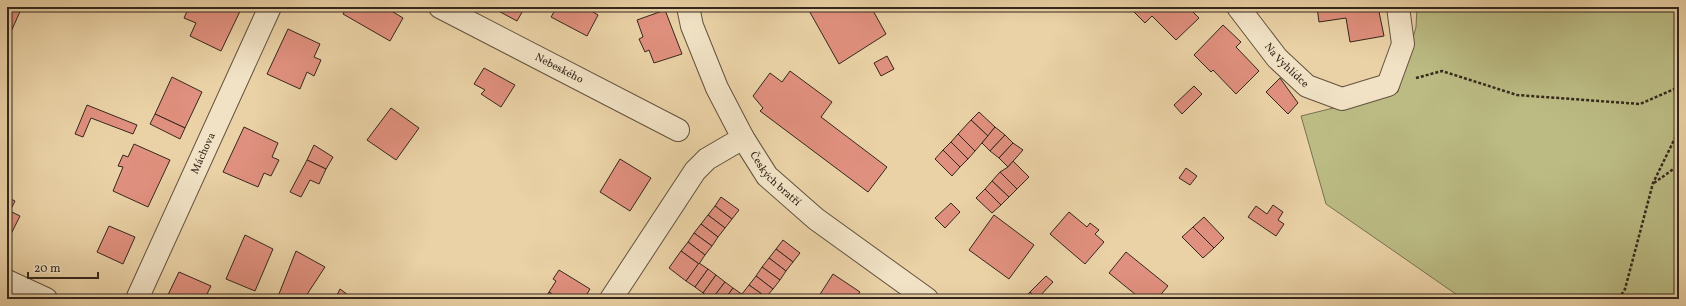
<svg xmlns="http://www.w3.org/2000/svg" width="1686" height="306" font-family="Vollkorn,serif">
  <rect width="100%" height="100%" fill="#ead2a6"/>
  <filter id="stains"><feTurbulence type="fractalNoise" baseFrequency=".005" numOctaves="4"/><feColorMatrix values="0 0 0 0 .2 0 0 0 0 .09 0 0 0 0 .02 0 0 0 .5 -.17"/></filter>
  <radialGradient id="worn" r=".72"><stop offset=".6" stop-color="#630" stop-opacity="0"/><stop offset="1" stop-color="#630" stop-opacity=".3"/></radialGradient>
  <polygon fill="#bbbb83" stroke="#787250" points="1417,7 1679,7 1679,299 1463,299 1326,204 1301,116 1398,92 1416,27"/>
  <g fill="#e0907e" stroke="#35281c">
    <polygon points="7,7 22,7 10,34 7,33"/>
    <polygon points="189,7 242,7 221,51 190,36 196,23 184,18"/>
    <polygon points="347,7 385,7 403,18 390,41 343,14"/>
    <polygon points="491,7 525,7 517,21"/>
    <polygon points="557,7 585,7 598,15 587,36 551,17"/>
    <polygon points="807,7 871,7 886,34 839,64"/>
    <polygon points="1129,7 1188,7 1199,18 1176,40 1152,16 1145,23"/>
    <polygon points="1317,7 1378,7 1384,36 1350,42 1346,18 1319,22"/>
    <polygon points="665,10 682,54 654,63 649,50 645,52 639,39 643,37 637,20"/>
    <polygon points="1223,25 1241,42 1236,47 1259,71 1236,94 1213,70 1211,72 1194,55"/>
    <polygon points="288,29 320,44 314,57 321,60 314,76 307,72 300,89 267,74"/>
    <polygon points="887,56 894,69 881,76 874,63"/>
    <polygon points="484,68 515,85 501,107 481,94 485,90 474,84"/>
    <polygon points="790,71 832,102 821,117 887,167 868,192 760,111 763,108 753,96 770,73 782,82"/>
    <polygon points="172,77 202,92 185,128 155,114"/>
    <polygon points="1280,78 1298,103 1288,114 1266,92"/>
    <polygon points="1194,86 1202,94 1182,114 1174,105"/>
    <polygon points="87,105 137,125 133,134 91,118 83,137 75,134"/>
    <polygon points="391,108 419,128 396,160 367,140"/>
    <polygon points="979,112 995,127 988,136 971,120"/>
    <polygon points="155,114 185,128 180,139 150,124"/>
    <polygon points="971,120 988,136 975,151 958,134"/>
    <polygon points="244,127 278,143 272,157 279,160 271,176 264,173 258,187 223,172"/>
    <polygon points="995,127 1005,135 990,151 982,143"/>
    <polygon points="958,134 975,151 968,159 951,142"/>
    <polygon points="1005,135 1013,143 999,158 990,151"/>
    <polygon points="951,142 968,159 960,167 943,150"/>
    <polygon points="1013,143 1023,150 1008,167 999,158"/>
    <polygon points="134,144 170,160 148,207 113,191 123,167 118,166 123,155 128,157"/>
    <polygon points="314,145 333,157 326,169 307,160"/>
    <polygon points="943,150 960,167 952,176 935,159"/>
    <polygon points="620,159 651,178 630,211 600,192"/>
    <polygon points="307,160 326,169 319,184 310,180 301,197 290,192"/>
    <polygon points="1013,161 1029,177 1017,189 1000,172 1008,167"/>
    <polygon points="1186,168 1197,176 1190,185 1179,178"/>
    <polygon points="1000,172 1017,189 1009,197 992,181"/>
    <polygon points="992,181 1009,197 1001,205 985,189"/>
    <polygon points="985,189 1001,205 992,213 976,198"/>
    <polygon points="7,197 15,201 10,211 20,216 7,242"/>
    <polygon points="721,197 739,210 732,219 715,206"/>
    <polygon points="951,203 960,212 945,228 935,218"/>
    <polygon points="1273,205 1283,212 1278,220 1284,224 1276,236 1248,217 1256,206 1267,214"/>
    <polygon points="715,206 732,219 725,228 708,215"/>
    <polygon points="1069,212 1087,227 1090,223 1099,230 1095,234 1104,242 1085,264 1050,234"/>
    <polygon points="708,215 725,228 718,237 701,224"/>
    <polygon points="994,215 1034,245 1009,279 969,250"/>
    <polygon points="1204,217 1224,238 1214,248 1193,227"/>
    <polygon points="701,224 718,237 712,246 694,233"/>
    <polygon points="109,226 135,237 123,264 97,252"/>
    <polygon points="1193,227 1214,248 1203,258 1182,237"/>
    <polygon points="694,233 712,246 705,255 688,242"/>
    <polygon points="245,235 273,249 255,291 226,279"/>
    <polygon points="783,240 800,253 793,262 776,249"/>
    <polygon points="688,242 705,255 699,264 681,251"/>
    <polygon points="776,249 793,262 786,271 769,258"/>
    <polygon points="296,251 325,267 304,299 277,299"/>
    <polygon points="681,251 699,264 686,281 669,268"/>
    <polygon points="1126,252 1168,286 1157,299 1141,299 1109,273"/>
    <polygon points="769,258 786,271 780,280 762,267"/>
    <polygon points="699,263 708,269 695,287 686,281"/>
    <polygon points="762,267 780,280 773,289 756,276"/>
    <polygon points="708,269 716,275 703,293 695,287"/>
    <polygon points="559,270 590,289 584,299 559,299 549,292 556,281 553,279"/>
    <polygon points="179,272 211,286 205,298 206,299 166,299"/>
    <polygon points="833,274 860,292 855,299 817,299"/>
    <polygon points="716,275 725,282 712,299 703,293"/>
    <polygon points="756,276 773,289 766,297 749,285"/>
    <polygon points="1046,276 1053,282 1037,299 1030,292"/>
    <polygon points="725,282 733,288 725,299 712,299"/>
    <polygon points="749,285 766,297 765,299 744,299 746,297 742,294"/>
    <polygon points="733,288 746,297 744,299 725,299"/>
    <polygon points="340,289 348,295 346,299 335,299"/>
    <polygon points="549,292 559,299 544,299"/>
    <polygon points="1030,292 1037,299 1023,299"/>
  </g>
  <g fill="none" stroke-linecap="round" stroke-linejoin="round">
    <defs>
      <g id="minor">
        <path id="s1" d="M440 7 678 130"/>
        <path id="s2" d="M688 7 692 26 717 88 743 138 767 176 816 219 927 299"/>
        <path id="s3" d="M1238 7 1277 58 1307 86 1342 99 1388 85 1403 44 1398 7"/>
        <polyline points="7,281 46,299"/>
        <path id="s4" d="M137 299 270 7"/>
        <polyline points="611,299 695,171 707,159 743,138"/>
      </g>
    </defs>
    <use href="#minor" stroke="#62523e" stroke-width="24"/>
    <g stroke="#35281c" stroke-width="2.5" stroke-dasharray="3 2" stroke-linecap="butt">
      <polyline points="1416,78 1442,71 1517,95 1640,104 1679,87"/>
      <polyline points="1654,183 1679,165"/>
      <polyline points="1619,299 1625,289 1653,183 1679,130"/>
    </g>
    <use href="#minor" stroke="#f1e2c5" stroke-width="22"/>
  </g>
  <g text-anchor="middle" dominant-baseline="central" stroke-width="4" stroke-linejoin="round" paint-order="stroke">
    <g font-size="11" fill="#35281c" stroke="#f1e2c5">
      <text stroke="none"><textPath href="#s3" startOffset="76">Na Vyhlídce</textPath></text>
      <text stroke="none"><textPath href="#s1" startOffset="134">Nebeského</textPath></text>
      <text stroke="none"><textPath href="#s4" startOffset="160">Máchova</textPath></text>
      <text stroke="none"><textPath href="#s2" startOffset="195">Českých bratří</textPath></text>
    </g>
  </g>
  <rect width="1686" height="306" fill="none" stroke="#ead2a6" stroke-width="24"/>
  <rect x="8" y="8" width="1670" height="290" fill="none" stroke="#35281c" stroke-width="2"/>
  <rect x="12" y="12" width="1662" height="282" fill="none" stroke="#35281c"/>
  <path d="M28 272v6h70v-6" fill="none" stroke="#35281c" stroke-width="2"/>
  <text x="34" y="272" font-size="12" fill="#35281c" stroke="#f1e2c5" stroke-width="3" paint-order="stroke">20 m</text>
  <rect width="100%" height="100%" filter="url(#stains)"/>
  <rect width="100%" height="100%" fill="url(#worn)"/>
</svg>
